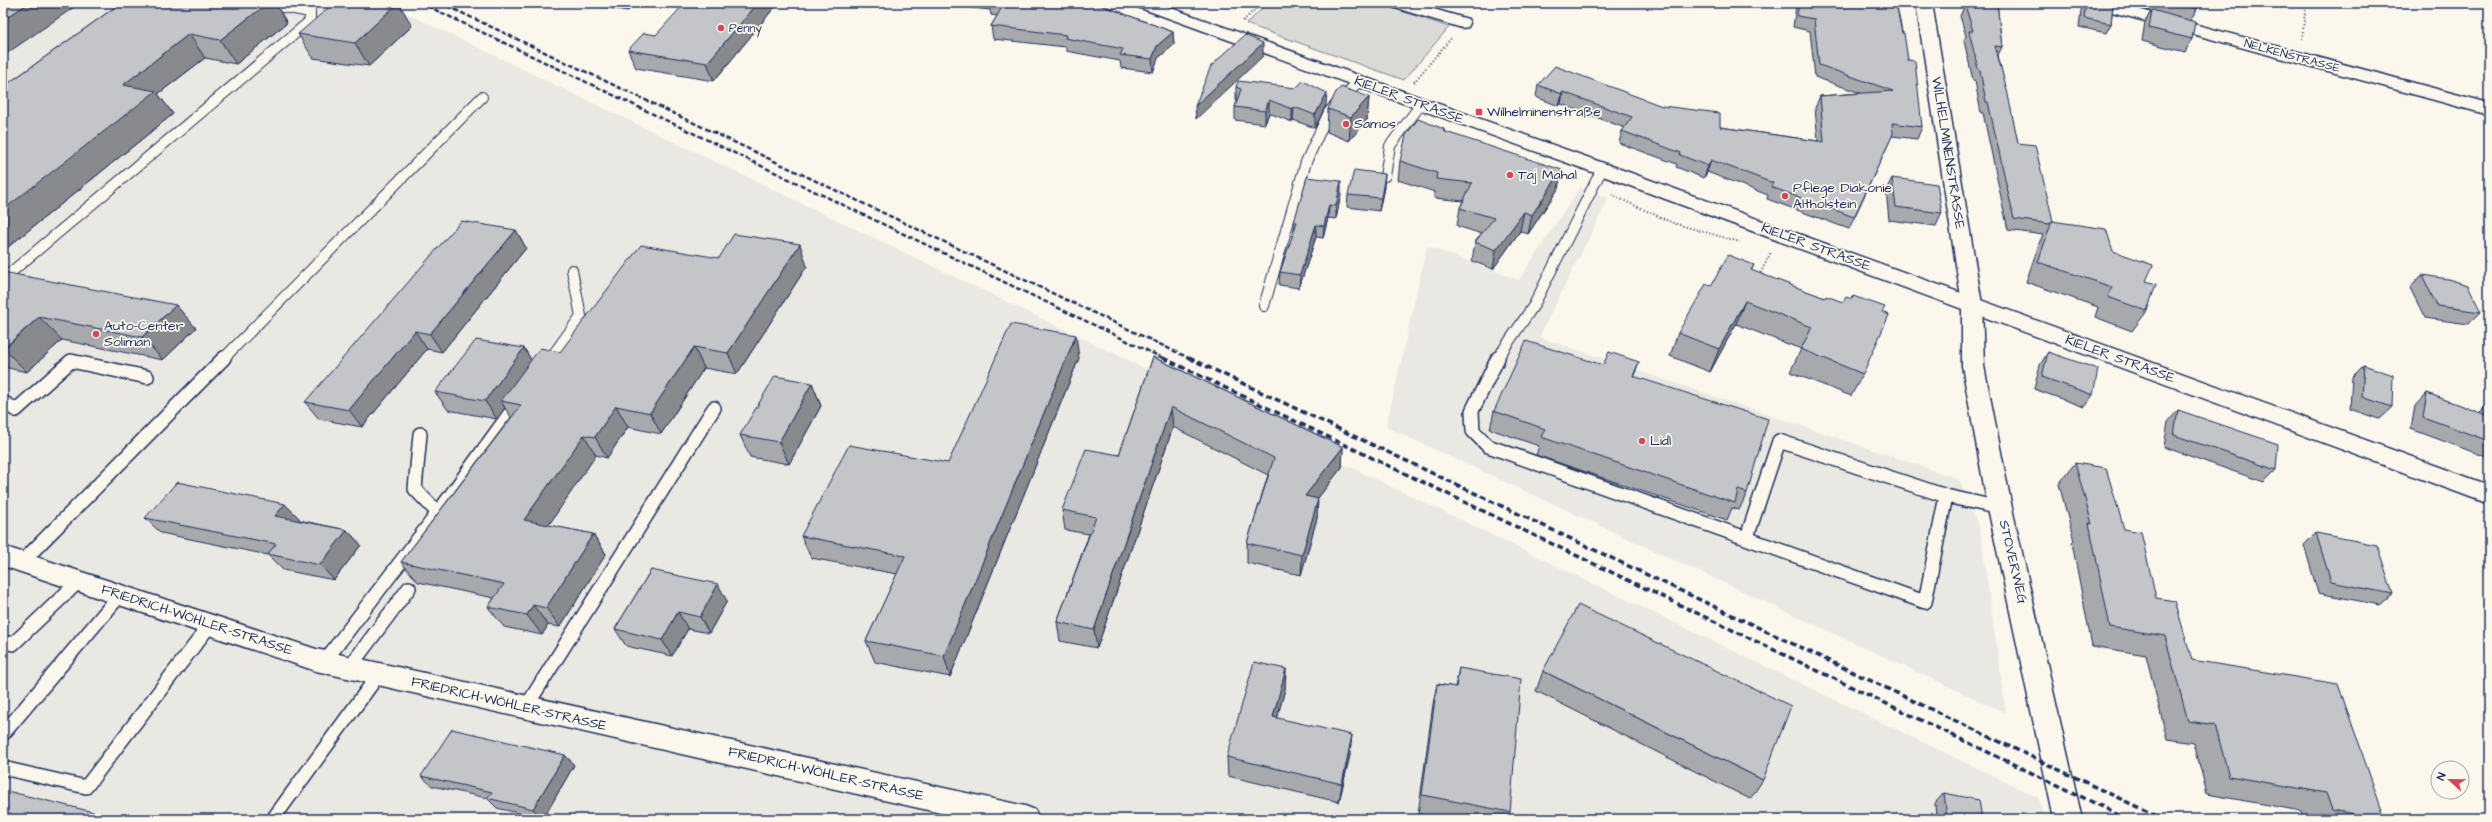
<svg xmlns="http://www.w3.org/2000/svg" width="2492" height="822" font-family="'Architects Daughter',sans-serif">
  <rect width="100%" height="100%" fill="#fbf7ec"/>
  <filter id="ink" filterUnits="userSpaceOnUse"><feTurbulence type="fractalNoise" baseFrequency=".025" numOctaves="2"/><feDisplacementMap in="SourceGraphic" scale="8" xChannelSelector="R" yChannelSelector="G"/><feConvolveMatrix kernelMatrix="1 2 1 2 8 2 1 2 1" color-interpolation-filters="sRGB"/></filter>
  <g filter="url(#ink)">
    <g fill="#eae8e2">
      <polygon points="3,3 385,3 2039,798 2043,819 3,819"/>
      <polygon points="1580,187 1609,198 1539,337 1959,479 1980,530 2006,713 1386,427 1427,246 1519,280"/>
    </g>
    <polygon fill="#dadad7" stroke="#7a849a" points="1268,3 1377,3 1449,27 1404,80 1246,24"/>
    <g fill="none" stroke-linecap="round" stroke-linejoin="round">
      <defs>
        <g id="service-far1">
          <polyline points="1385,176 1390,146 1421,104"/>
          <polyline points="3,279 310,21 310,12 262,3"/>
          <polyline points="1264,306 1306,162 1329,112 1358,82"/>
          <polyline points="223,359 482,97"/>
          <polyline points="550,359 581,316 572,270"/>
          <polyline points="1497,359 1534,305 1602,169"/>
        </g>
        <g id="service">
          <polyline points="1498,358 1472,411 1473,431 1488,446 1925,602 1946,496"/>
          <polyline points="547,363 551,358"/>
          <polyline points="3,402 16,410 71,361 147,377"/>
          <polyline points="438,513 518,402"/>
          <polyline points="1747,537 1779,441 1946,496 2000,508"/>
          <polyline points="22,562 224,358"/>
          <polyline points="3,642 13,644 79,581"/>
          <polyline points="324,662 438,513 415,489 420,434"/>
          <polyline points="349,668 409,588"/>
          <polyline points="526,707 714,408"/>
          <polyline points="3,734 120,595"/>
          <polyline points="3,768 86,787 210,625"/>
          <polyline points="273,819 379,674"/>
        </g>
        <g id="minor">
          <polygon points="1387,3 1413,3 1468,19 1470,23 1468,27 1462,28 1389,6"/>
          <polygon points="2088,3 2115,3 2489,103 2489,115 2090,6"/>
        </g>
        <g id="tertiary">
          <polygon points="1916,3 1932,3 1982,304 1984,366 2012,508 2082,819 2054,819 1988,508 1962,366 1962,304"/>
          <polygon points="3,546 316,649 1025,806 1035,810 1039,819 967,819 316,671 3,566"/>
        </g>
        <polygon id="secondary" points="1133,3 1157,3 1609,165 2489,485 2489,504 1595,173 1135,6"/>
      </defs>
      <use href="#service-far1" stroke="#1b2f5e" stroke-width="12"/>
      <use href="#service" stroke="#1b2f5e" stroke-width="16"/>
      <use href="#minor" stroke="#1b2f5e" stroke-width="3"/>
      <use href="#tertiary" stroke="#1b2f5e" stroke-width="3"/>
      <use href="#secondary" stroke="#1b2f5e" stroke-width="3"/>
      <g stroke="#1b2f5e" stroke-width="2" stroke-dasharray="1 2.5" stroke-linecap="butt">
        <polyline points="1098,3 1122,12"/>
        <polyline points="1243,21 1262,3"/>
        <polyline points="2302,39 2306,3"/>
        <polyline points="1414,82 1452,37"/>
        <polyline points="1612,195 1673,223 1740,242"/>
        <polyline points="1759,276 1771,252"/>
      </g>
      <use href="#service-far1" stroke="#fbf7ec" stroke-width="10"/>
      <use href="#service" stroke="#fbf7ec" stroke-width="13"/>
      <use href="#minor" fill="#fbf7ec" fill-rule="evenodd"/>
      <use href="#tertiary" fill="#fbf7ec" fill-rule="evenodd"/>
      <use href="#secondary" fill="#fbf7ec" fill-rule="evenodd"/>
      <g stroke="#1b2f5e" stroke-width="2.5" stroke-dasharray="5 2.5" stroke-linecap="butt">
        <polyline points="421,3 1165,359"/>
        <polyline points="441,3 1191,359"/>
      </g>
      <g stroke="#1b2f5e" stroke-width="3.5" stroke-dasharray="6 3.5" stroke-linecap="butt">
        <polyline points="1163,358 2128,819"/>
        <polyline points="1189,358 2163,819"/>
      </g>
    </g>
    <g fill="#a8a9ad" stroke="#1b2f5e">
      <polygon points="121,3 275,3 287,23 236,64 205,58 158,94 173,114 3,251 3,87"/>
      <polygon points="595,3 634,3 628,11 596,6"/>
      <polygon points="778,3 714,81 636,68 628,50 656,35"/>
      <polygon points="964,3 1095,3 1173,32 1174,45 1158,58 1153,72 1121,68 1120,61 1066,51 1066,47 993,39 991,26 997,16 991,15 990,10 964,7"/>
      <polygon points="1796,3 1896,3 1922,127 1917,139 1892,136 1849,229 1767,199 1768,195 1707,172 1704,178 1676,167 1677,164 1619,143 1622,131 1625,128 1561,104 1559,106 1536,97 1538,85 1720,127 1818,141 1815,108 1820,96 1860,93 1815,77 1810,31 1793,27 1796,6"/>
      <polygon points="1967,3 1997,3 2002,47 1998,55 2018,143 2053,221 2113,251 2146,281 2147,311 2132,331 2095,317 2098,307 2026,282 2040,241 2043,235 2008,230 1983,113 1981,113 1975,81 1973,80 1964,41 1966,36 1960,16 1965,5 1968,5"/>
      <polygon points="2082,3 2113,3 2111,24 2106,33 2079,27"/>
      <polygon points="2148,3 2199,3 2197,9 2190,21 2192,39 2185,52 2142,41 2145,22 2151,11 2147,10"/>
      <polygon points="412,26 369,66 313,58 298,34"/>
      <polygon points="1236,87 1326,105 1315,128 1293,120 1292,122 1269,113 1265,124 1235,120 1235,107 1237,100 1236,100"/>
      <polygon points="1369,97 1367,120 1349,141 1327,132 1328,109"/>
      <polygon points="1444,129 1444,131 1558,189 1528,234 1520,231 1493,269 1472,261 1475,242 1482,234 1457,226 1460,208 1463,201 1434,198 1435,192 1398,180 1400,161"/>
      <polygon points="1892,178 1942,213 1936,226 1889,220 1886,190"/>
      <polygon points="1384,187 1379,211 1347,207 1348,195"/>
      <polygon points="1341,194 1336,219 1328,218 1323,238 1316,237 1299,288 1279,285 1280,272 1294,232 1294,222"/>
      <polygon points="516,230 526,248 442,352 427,349 362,427 319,419 305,402"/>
      <polygon points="719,258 807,266 737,374 704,368 661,434 628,427 607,458 596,455 548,525 593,534 606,554 560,627 548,625 542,635 504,627 488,607 494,598 418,582 401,562 511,417 505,408 497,419 448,410 435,392 524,348 531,360 560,352"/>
      <polygon points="1754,265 1751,271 1825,298 1843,302 1882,312 1863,374 1851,396 1790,372 1801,349 1736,324 1710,372 1670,356 1678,333 1711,286"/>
      <polygon points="3,272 196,328 163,360 62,340 27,372 3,367"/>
      <polygon points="2422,275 2481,312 2469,324 2425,318 2410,288"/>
      <polygon points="2048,352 2093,395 2084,407 2034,389 2040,365"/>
      <polygon points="1153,357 1343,447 1342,467 1317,499 1317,518 1301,575 1247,563 1247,543 1268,475 1173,427 1097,648 1060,641 1057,622 1089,534 1065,530 1062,510 1119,455"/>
      <polygon points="1079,358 950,677 875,662 866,641 897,574 811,558 801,536 948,463"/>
      <polygon points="1639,362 1634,376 1747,493 1739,510 1732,508 1727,520 1536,455 1539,446 1490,429 1494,411 1603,365"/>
      <polygon points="2364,365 2392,407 2379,419 2350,409 2352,377"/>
      <polygon points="812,383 821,406 789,464 750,457 740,435"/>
      <polygon points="2427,393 2479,413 2486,406 2489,407 2489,458 2411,429 2415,406"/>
      <polygon points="2178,410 2276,470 2264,482 2164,447 2168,422"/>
      <polygon points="2075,463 2124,529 2156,598 2192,660 2385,819 2304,819 2301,811 2207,794 2194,743 2167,739 2146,655 2092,646 2072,543 2074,541 2059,484"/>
      <polygon points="145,518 300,519 299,520 347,530 361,545 334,580 283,570 268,555 161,533"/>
      <polygon points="2316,533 2393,594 2380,605 2318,593 2304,545"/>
      <polygon points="651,570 727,601 709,633 688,629 672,656 626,646 615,629"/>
      <polygon points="1459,668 1510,812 1507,819 1445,819 1418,814 1433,704 1437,684 1455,687"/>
      <polygon points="1286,669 1285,689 1277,718 1350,755 1339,802 1228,776 1227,757"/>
      <polygon points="1543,671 1763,780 1750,799 1536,691"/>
      <polygon points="565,755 574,765 543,819 497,808 487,798 432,786 421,776"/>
      <polygon points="1944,793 1982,819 1936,819 1935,803"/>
    </g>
    <g fill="#888a8d" stroke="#1b2f5e">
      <polygon points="29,3 80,3 3,56 3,20"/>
      <polygon points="268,3 275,3 287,23 236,64 220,40"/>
      <polygon points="398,3 399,3 412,26 369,66 355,43"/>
      <polygon points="625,3 634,3 628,11"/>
      <polygon points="758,3 778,3 714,81 707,63"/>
      <polygon points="1173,32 1174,45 1158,58 1153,72 1152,59 1157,46"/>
      <polygon points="189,34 205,58 158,94 173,114 3,251 3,210 123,85"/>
      <polygon points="1263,43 1263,56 1196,119 1195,106"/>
      <polygon points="1563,92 1561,104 1559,106 1562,94"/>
      <polygon points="1327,93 1326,105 1315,128 1315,115"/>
      <polygon points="1369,97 1367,120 1349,141 1351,117"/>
      <polygon points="1269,100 1269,113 1265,124 1265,111"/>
      <polygon points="1294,107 1293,120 1292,122 1292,109"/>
      <polygon points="1711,160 1707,172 1704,178 1708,166"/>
      <polygon points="1562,170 1558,189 1528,234 1532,215"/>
      <polygon points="1385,174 1384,187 1379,211 1381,198"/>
      <polygon points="1341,181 1341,194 1336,219 1336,206"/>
      <polygon points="1329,205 1328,218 1323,238 1324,226"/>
      <polygon points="1524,212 1520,231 1493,269 1496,250"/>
      <polygon points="1316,225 1316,237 1299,288 1300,275"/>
      <polygon points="516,230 526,248 442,352 430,334"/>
      <polygon points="800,244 807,266 737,374 728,353"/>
      <polygon points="1745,301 1736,324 1710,372 1719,349"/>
      <polygon points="176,305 196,328 163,360 142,337"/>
      <polygon points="39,317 62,340 27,372 4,349"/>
      <polygon points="415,331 427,349 362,427 349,410"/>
      <polygon points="1076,335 1079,358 950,677 944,656"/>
      <polygon points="694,347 704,368 661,434 650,413"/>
      <polygon points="524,348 535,366 501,401 505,408 497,419 485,401"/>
      <polygon points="812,383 821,406 789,464 779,442"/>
      <polygon points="616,406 628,427 607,458 595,437"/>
      <polygon points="1171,407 1173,427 1097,648 1094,630"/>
      <polygon points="584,435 596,455 538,541 524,520"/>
      <polygon points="1343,447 1342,467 1304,516 1305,496"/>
      <polygon points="1318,499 1317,518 1301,575 1302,555"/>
      <polygon points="285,504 300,519 290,531 275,516"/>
      <polygon points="347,530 361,545 334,580 320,565"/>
      <polygon points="593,534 606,554 560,627 546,608"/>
      <polygon points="718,584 727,601 709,633 700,617"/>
      <polygon points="533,605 548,625 542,635 527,615"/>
      <polygon points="678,612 688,629 672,656 662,640"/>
      <polygon points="1286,669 1285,689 1272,737 1273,717"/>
      <polygon points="1352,735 1350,755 1339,802 1342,784"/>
      <polygon points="565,755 574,765 543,819 533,809"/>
      <polygon points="93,812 103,819 87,819"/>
    </g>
    <g fill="#c3c5c9" stroke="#1b2f5e">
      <polygon points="3,3 29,3 3,20"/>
      <polygon points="121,3 268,3 220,40 189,34 123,85 156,91 3,210 3,87"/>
      <polygon points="334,3 398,3 355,43 298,34"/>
      <polygon points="685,3 758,3 707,63 628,50 644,33 656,35"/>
      <polygon points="995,3 1095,3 1173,32 1157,46 1152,59 1120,55 1123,49 1065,38 1066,35 991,26 1004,4"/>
      <polygon points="1799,3 1896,3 1902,33 1904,33 1908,60 1915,61 1922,127 1892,123 1893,134 1854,217 1771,187 1773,183 1711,160 1708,166 1680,155 1681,153 1622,131 1632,117 1563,92 1562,94 1538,85 1555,66 1662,106 1720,113 1720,127 1824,142 1820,96 1893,91 1819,65 1814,19 1797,16"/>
      <polygon points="1973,3 1997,3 2002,47 1995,46 2007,90 2018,143 2035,145 2053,221 2052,221 2050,224 2014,219 1988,102 1986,102 1980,70 1978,69 1969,31 1973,31 1965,5 1974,6"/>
      <polygon points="2086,3 2113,3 2111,24 2084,18"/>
      <polygon points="2174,3 2199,3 2197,9"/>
      <polygon points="2152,10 2195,22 2192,39 2149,28"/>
      <polygon points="1245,35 1263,43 1195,106 1211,66"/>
      <polygon points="1238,81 1296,88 1303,81 1327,93 1315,115 1294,107 1292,109 1269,100 1265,111 1235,107 1241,89 1236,87"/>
      <polygon points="1341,87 1369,97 1351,117 1328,109 1336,92"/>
      <polygon points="1418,119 1444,129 1443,131 1562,170 1532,215 1524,212 1496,250 1475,242 1494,218 1460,208 1472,183 1436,179 1437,173 1400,161 1406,135"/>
      <polygon points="1354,170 1385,174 1381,198 1348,195"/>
      <polygon points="1307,177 1341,181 1336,206 1329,205 1324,226 1316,225 1300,275 1280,272 1297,222 1294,222"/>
      <polygon points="1892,178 1937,184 1942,213 1896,207"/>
      <polygon points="461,221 516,230 430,334 415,331 349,410 305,402"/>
      <polygon points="2052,221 2106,229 2113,251 2153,265 2146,281 2156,284 2147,311 2108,297 2112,287 2038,262"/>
      <polygon points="734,234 800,244 728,353 694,347 650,413 616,406 595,437 584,435 524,520 593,534 546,608 533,605 527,615 488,607 504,584 401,562 521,405 501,401 540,348 560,352 641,245 719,258"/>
      <polygon points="1728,255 1754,265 1751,270 1825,298 1826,296 1843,302 1846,297 1852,299 1853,296 1885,307 1882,312 1889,315 1863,374 1801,349 1812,327 1745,301 1719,349 1678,333 1706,284 1711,286"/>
      <polygon points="3,272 176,305 142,337 39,317 3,349"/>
      <polygon points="2422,275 2448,279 2468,285 2481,312 2437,306"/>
      <polygon points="1011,324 1076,335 944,656 866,641 905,556 801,536 849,445 948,463"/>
      <polygon points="476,340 524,348 485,401 435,392"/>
      <polygon points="1526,341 1603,365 1609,352 1639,362 1633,376 1768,419 1747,493 1738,490 1735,503 1541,437 1545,429 1494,411"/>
      <polygon points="2048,352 2098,369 2093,395 2042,377"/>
      <polygon points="1153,357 1343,447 1305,496 1318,499 1302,555 1247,543 1274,458 1171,407 1094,630 1057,622 1096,517 1062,510 1086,449 1119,455"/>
      <polygon points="2364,365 2393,375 2392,407 2362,397"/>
      <polygon points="775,376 812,383 779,442 740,435"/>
      <polygon points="2427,393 2486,415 2486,406 2489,407 2489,441 2423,417"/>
      <polygon points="2178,410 2278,444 2276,470 2174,435"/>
      <polygon points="2075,463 2106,468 2124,529 2141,532 2156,598 2175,601 2192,660 2338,684 2385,819 2332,810 2326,793 2229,776 2215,725 2188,721 2165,636 2110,627 2089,523 2092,524"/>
      <polygon points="177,482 285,504 275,516 347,530 320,565 268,554 276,544 145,518"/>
      <polygon points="2316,533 2377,545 2393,594 2331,582"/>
      <polygon points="651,570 718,584 700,617 678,612 662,640 615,629"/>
      <polygon points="1578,605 1791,706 1763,780 1543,671"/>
      <polygon points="1254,662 1286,669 1273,717 1352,735 1342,784 1227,757"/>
      <polygon points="1459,668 1521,679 1510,812 1422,795 1437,684 1456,687"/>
      <polygon points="452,729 565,755 533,809 487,798 492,792 421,776"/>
      <polygon points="3,790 93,812 87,819 3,819"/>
      <polygon points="1944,793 1979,800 1982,819 1947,819"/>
    </g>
  </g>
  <g fill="#d1495b" stroke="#fbf7ec" stroke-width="1.5">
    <circle cx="721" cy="28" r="4"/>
    <rect x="1475" y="108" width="8" height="8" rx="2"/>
    <circle cx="1346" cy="124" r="4"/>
    <circle cx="1510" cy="175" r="4"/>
    <circle cx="1785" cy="196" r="4"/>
    <circle cx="96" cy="334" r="4"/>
    <circle cx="1642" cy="441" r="4"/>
  </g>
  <g text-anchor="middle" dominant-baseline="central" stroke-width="3.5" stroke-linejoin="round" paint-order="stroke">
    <g font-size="12" fill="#1b2f5e" stroke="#fbf7ec" text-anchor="start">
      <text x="729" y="28">Penny</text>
    </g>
    <g font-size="12" fill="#1b2f5e" stroke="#fbf7ec">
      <text transform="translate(2292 56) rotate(15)">NELKENSTRASSE</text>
    </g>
    <g font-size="14" fill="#1b2f5e" stroke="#fbf7ec">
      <text transform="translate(1409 100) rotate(20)">KIELER STRASSE</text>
      <text transform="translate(1948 153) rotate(81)">WILHELMINENSTRASSE</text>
      <text transform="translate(1816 247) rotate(20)">KIELER STRASSE</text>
      <text transform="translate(2120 359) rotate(20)">KIELER STRASSE</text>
      <text transform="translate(2013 562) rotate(77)">STOVERWEG</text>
      <text transform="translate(197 620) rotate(18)">FRIEDRICH-WÖHLER-STRASSE</text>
      <text transform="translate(509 704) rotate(13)">FRIEDRICH-WÖHLER-STRASSE</text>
      <text transform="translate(826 774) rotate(13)">FRIEDRICH-WÖHLER-STRASSE</text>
    </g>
    <g font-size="14" fill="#1b2f5e" stroke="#fbf7ec" text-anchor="start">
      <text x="1487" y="112">Wilhelminenstraße</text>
      <text x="1354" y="124">Samos</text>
      <text x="1518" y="175">Taj Mahal</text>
      <text x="1793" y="188">Pflege Diakonie<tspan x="1793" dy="16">Altholstein</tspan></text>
      <text x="104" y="326">Auto-Center<tspan x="104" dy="16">Soliman</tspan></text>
      <text x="1650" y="441">Lidl</text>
    </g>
  </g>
  <rect width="2492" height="822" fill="none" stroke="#fbf7ec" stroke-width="16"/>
  <rect x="8" y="8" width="2476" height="806" fill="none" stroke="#1b2f5e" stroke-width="1.5" filter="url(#ink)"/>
  <g transform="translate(2450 780) rotate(292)"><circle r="19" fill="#fbf7ec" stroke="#a1a7b3"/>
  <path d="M0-3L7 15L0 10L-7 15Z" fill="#d1495b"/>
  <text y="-6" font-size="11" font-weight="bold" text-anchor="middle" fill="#1b2f5e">N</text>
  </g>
</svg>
